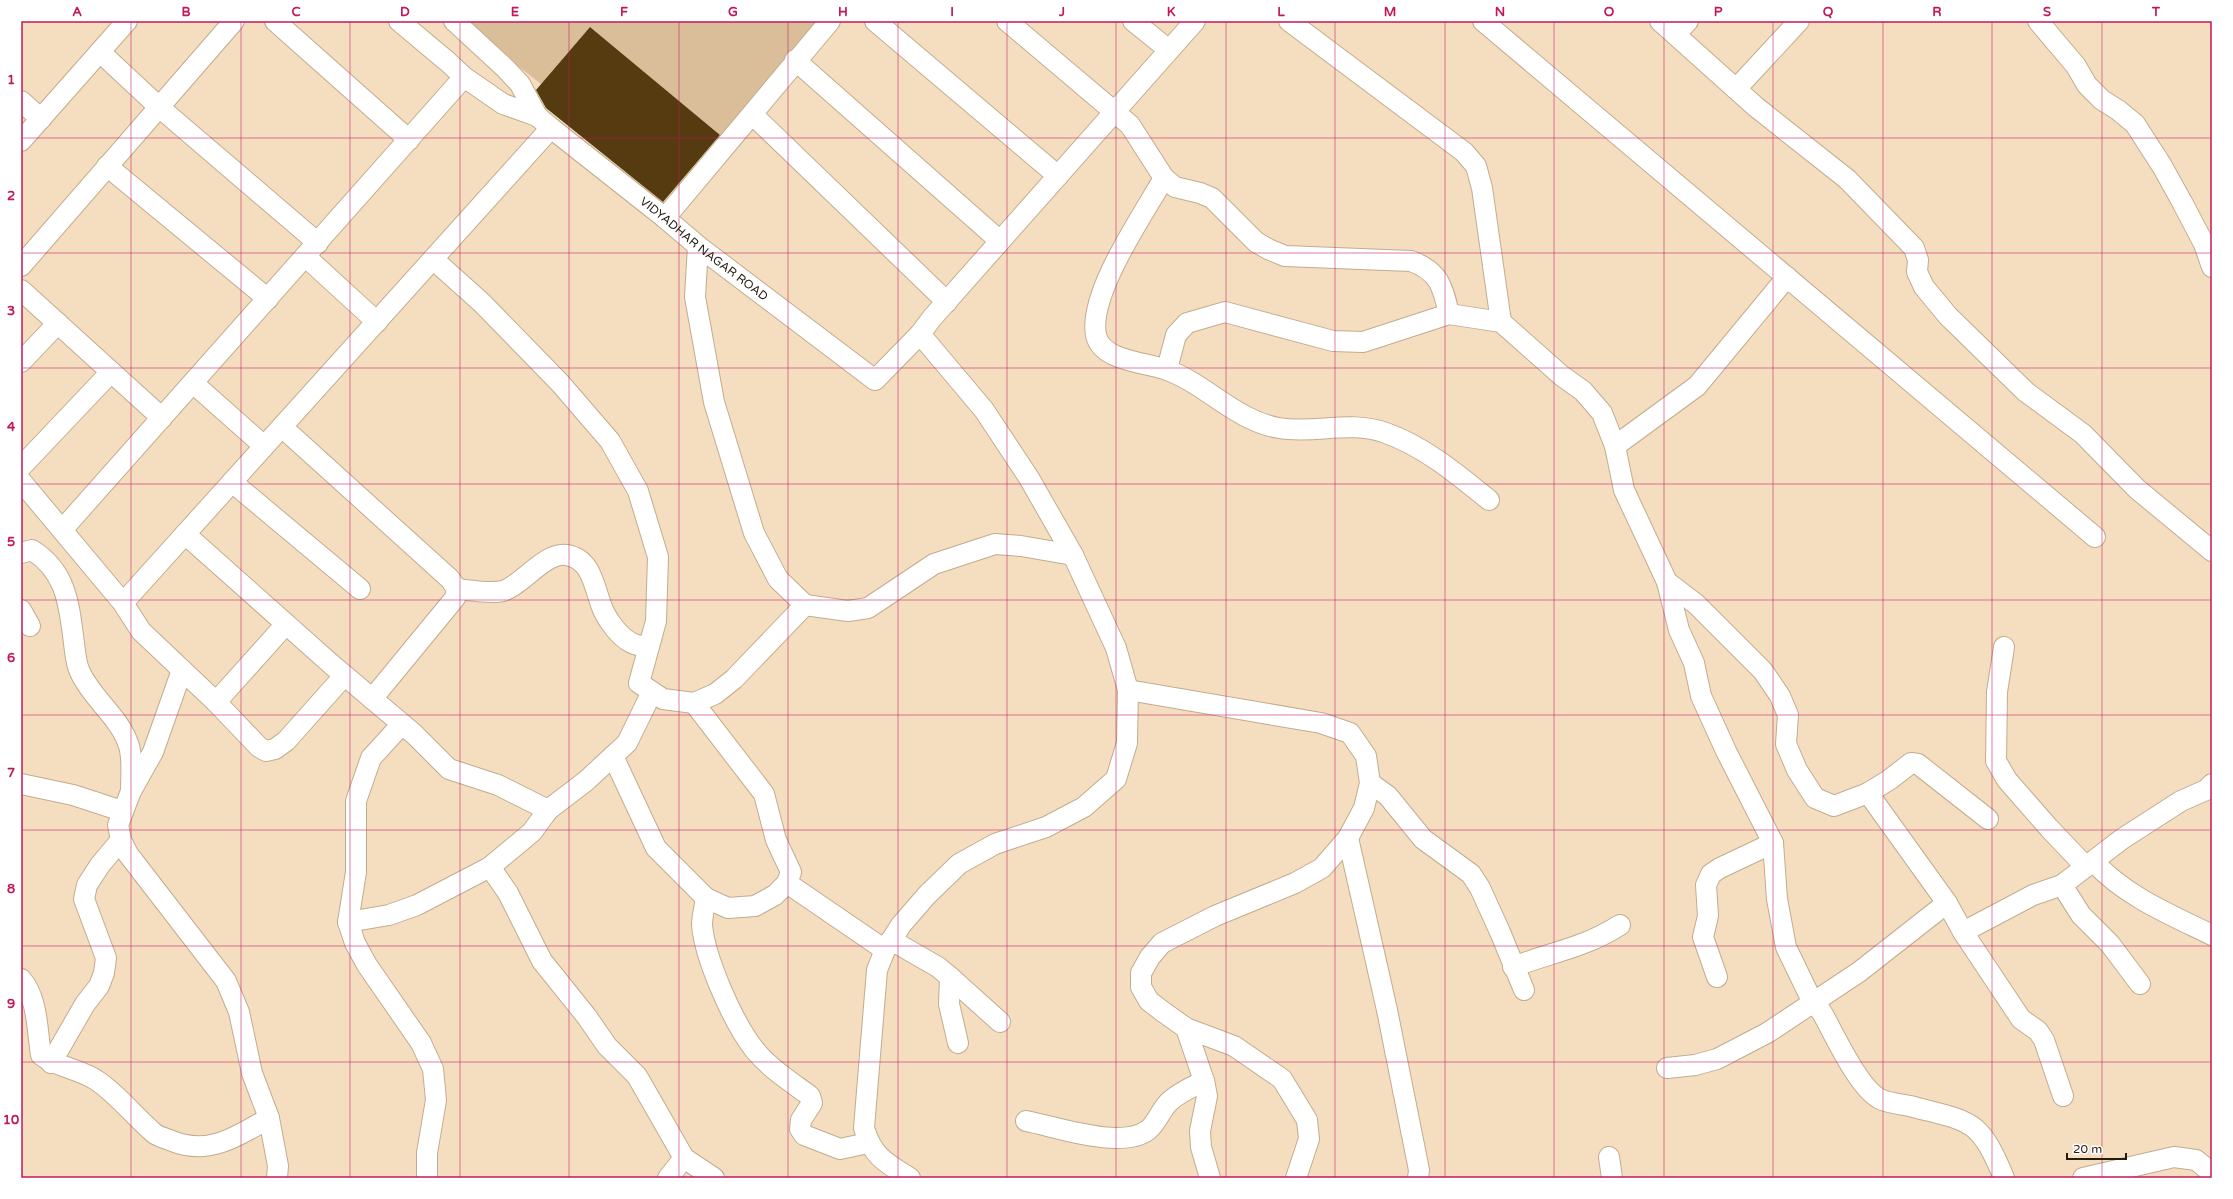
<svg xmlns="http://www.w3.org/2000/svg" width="2233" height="1199" font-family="'Varela Round',sans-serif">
  <rect width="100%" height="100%" fill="#f5dec0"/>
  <polygon fill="#dabe99" points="461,21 824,21 725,139 590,27 541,84"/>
  <polygon fill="#563b10" points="590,27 720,135 663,202 546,108 536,90"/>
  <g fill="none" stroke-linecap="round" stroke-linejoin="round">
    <defs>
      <g id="minor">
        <polyline points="275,21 409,140"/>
        <polyline points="399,21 448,62 464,77 503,104 537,116"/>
        <path id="s1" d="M454 21 506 69 520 84 537 116 551 128 665 218 698 246 875 380 920 334 932 318 1195 21"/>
        <polyline points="875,21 1058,176"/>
        <path d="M1007 21 1130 125 1164 178 1175 187 1200 193 1212 198 1256 242 1268 249 1285 256 1411 261C1439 271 1443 287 1449 314"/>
        <polyline points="1133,21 1169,50"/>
        <polyline points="1289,21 1464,152 1476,166 1482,188 1501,322"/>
        <polyline points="1483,21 2095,537"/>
        <polyline points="1660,21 1756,107 1847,179 1914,248 1918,260 1917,272 1924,287 1948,316 2026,392 2083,434 2137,489 2212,551"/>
        <polyline points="2038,21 2076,66 2087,85 2102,100 2118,110 2135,124 2162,166 2182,202 2204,244 2212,267"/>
        <polyline points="1676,34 1688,21"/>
        <polyline points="100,52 159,107 318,243"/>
        <polyline points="795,60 1000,241"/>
        <polyline points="1736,89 1799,21"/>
        <polyline points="21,101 41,119"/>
        <polyline points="753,115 947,302"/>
        <polyline points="21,141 127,21"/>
        <polyline points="107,166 268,299"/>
        <path d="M1164 178C1143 215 1088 294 1096 335 1101 361 1145 362 1167 370 1206 384 1236 421 1279 428 1315 434 1350 420 1386 433 1425 447 1457 474 1489 500"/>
        <polyline points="665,218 830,21"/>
        <polyline points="306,257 377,322"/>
        <polyline points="433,259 482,303 560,383 610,441 638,491 658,557 656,621 639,683 663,699 694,703 715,694 734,679 805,605 778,579 754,533 714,402 695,297 698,246"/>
        <polyline points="21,266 234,21"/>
        <polyline points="21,290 162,418"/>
        <polyline points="21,362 58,323"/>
        <polyline points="1167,369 1176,335 1187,323 1225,312 1333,341 1363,342 1449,314 1501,322 1562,376 1583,391 1602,413 1615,446 1697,386 1787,277"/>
        <polyline points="193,383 264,446"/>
        <polyline points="282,427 450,579 457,589 455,598 372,699"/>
        <path d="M1615 446 1624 490 1667 582 1679 630 1694 663 1701 696 1726 751 1773 843 1777 899 1786 947 1813 1003 1821 1011C1834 1033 1858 1088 1880 1099 1888 1103 1900 1104 1910 1106 1970 1122 1979 1117 2004 1178"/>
        <polyline points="21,467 111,372"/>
        <polyline points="21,481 123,603 141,631 216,702 286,624"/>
        <polyline points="232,482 360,589"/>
        <polyline points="62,530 464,77"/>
        <polyline points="185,534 331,664 414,734 449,769 498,785 548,810"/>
        <path d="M21 553 32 550C67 572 69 605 74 643 75 652 76 664 80 672 92 699 120 717 129 746 133 759 131 777 131 791"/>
        <polyline points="1667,582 1696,604 1763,671 1780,696 1788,715 1786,744 1797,770 1815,798 1834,806 1868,793 1889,780 1911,763 1918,764 1988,819"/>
        <path d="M457 589C469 590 491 594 503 591 522 585 545 552 566 555 594 559 594 591 604 612 609 622 620 637 630 642 634 645 642 646 647 647"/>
        <polyline points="123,603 551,128"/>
        <polyline points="805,605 848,611 868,608 934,564 995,544 1021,546 1073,555"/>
        <polyline points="21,610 30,626"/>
        <polyline points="2004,647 1997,692 1996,761 2007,780 2049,828 2086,867"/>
        <polyline points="182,670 153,752 131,791 118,825 121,840 128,854 226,981 239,1012 252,1073 269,1118 278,1166 277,1178"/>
        <polyline points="1128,690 1321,723 1350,733 1366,756 1370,783 1364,808 1348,838 1322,868 1295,883 1215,916 1162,943 1150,957 1141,973 1141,987 1149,1001 1162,1011 1186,1028 1234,1046 1282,1079 1307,1120 1309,1139 1296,1178"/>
        <polyline points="216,702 259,747 266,751 275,749 286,741 344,676"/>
        <polyline points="402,724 371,758 356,801 356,872 348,922 355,943 367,965 421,1043 433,1069 436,1100 427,1153 427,1178"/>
        <polyline points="613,756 656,848 706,898 728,908 755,906 775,895 787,883 791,872 776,840 764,794 694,703"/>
        <polyline points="1370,783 1388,796 1423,839 1471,874 1480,888 1500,932 1524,990"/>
        <polyline points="21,784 73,795 122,811"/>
        <polyline points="1348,838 1387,1010 1419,1170 1418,1178"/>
        <path d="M2094 862C2125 896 2171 915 2212 935"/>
        <polyline points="490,867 508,893 542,961 587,1017 607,1046 637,1076 684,1158 714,1178"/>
        <polyline points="787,883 885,950"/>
        <path d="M706 898C705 906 702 916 702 925 705 959 733 1022 754 1049 769 1068 791 1082 810 1096L812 1103 801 1120 800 1129 804 1135 840 1149 868 1143"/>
        <polyline points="1947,903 1963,932 2033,895 2062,885"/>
        <polyline points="348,922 389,915 417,905 490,867 532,832 548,810 586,781 627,743 652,692"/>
        <polyline points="1963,932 2021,1019 2038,1031 2044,1040 2063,1096"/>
        <polyline points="891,940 938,967 950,977 949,1004 958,1043"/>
        <path d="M1513 967C1552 952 1584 948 1620 925"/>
        <polyline points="950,977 1000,1022"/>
        <polyline points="1717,977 1703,937 1708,916 1706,885 1711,874 1720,868 1773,843"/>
        <path d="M21 979C38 998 37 1030 41 1055 58 1068 82 1069 99 1082 120 1097 135 1117 155 1134 160 1137 167 1139 172 1141 209 1156 238 1136 269 1118"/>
        <polyline points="2140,984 2110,944 2081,915 2062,885 2122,839 2181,801 2206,790 2212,784"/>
        <polyline points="1186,1028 1204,1081 1207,1096 1200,1131 1201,1147 1210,1178"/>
        <polyline points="51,1063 85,1004 99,986 104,973 106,958 84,899 87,885 100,865 121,840"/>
        <polyline points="1667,1068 1695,1065 1717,1059 1767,1033 1859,972 1947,903 1868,793"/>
        <path d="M1026 1121C1057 1127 1122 1150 1148 1130 1157 1123 1161 1109 1170 1101 1180 1092 1192 1087 1204 1081"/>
        <polyline points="1609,1157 1612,1178"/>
        <polyline points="668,1178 684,1158"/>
        <path d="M910 1178C886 1163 872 1156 864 1128L877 970 885 950 901 925 927 895 959 864 995 844 1046 827 1084 807 1116 779 1127 743 1128 690 1116 648 1073 555 1029 478 984 410 920 334"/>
        <polyline points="2083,1178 2174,1157 2196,1160 2212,1173"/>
      </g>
    </defs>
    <use href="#minor" stroke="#c2ac8f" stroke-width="22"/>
    <use href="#minor" stroke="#fff" stroke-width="20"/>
  </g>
  <path fill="none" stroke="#c2185b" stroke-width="1" stroke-opacity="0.55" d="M131 21V1178M241 21V1178M350 21V1178M460 21V1178M569 21V1178M679 21V1178M788 21V1178M898 21V1178M1007 21V1178M1116 21V1178M1226 21V1178M1335 21V1178M1445 21V1178M1554 21V1178M1664 21V1178M1773 21V1178M1883 21V1178M1992 21V1178M2102 21V1178M21 138H2212M21 253H2212M21 368H2212M21 484H2212M21 600H2212M21 715H2212M21 830H2212M21 946H2212M21 1062H2212"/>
  <g text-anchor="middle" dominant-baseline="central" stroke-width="4" stroke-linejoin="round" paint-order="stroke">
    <g font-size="12" fill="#241c10" stroke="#fff">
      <text stroke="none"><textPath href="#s1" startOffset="341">VIDYADHAR NAGAR ROAD</textPath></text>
    </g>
  </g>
  <rect width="2233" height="1199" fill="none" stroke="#ffffff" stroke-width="44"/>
  <path d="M2067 1153v6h59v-6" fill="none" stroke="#241c10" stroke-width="2"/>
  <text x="2073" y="1153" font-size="12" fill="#241c10" stroke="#ffffff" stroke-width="3" paint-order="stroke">20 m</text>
  <rect x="22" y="22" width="2189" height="1155" fill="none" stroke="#c2185b" stroke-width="1.5"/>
  <g font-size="13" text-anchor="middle" font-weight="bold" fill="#c2185b">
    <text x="77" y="16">A</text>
    <text x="186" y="16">B</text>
    <text x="296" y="16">C</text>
    <text x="405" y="16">D</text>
    <text x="515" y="16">E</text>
    <text x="624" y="16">F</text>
    <text x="733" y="16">G</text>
    <text x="843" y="16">H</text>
    <text x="952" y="16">I</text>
    <text x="1062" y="16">J</text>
    <text x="1171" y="16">K</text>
    <text x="1281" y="16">L</text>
    <text x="1390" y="16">M</text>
    <text x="1500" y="16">N</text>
    <text x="1609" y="16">O</text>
    <text x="1718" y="16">P</text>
    <text x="1828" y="16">Q</text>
    <text x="1937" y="16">R</text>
    <text x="2047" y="16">S</text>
    <text x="2156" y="16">T</text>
    <text x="11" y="84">1</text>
    <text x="11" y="200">2</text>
    <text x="11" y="315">3</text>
    <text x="11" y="431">4</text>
    <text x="11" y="546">5</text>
    <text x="11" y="662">6</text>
    <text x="11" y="777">7</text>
    <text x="11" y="893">8</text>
    <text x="11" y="1008">9</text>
    <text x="11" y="1124">10</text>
  </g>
</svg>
